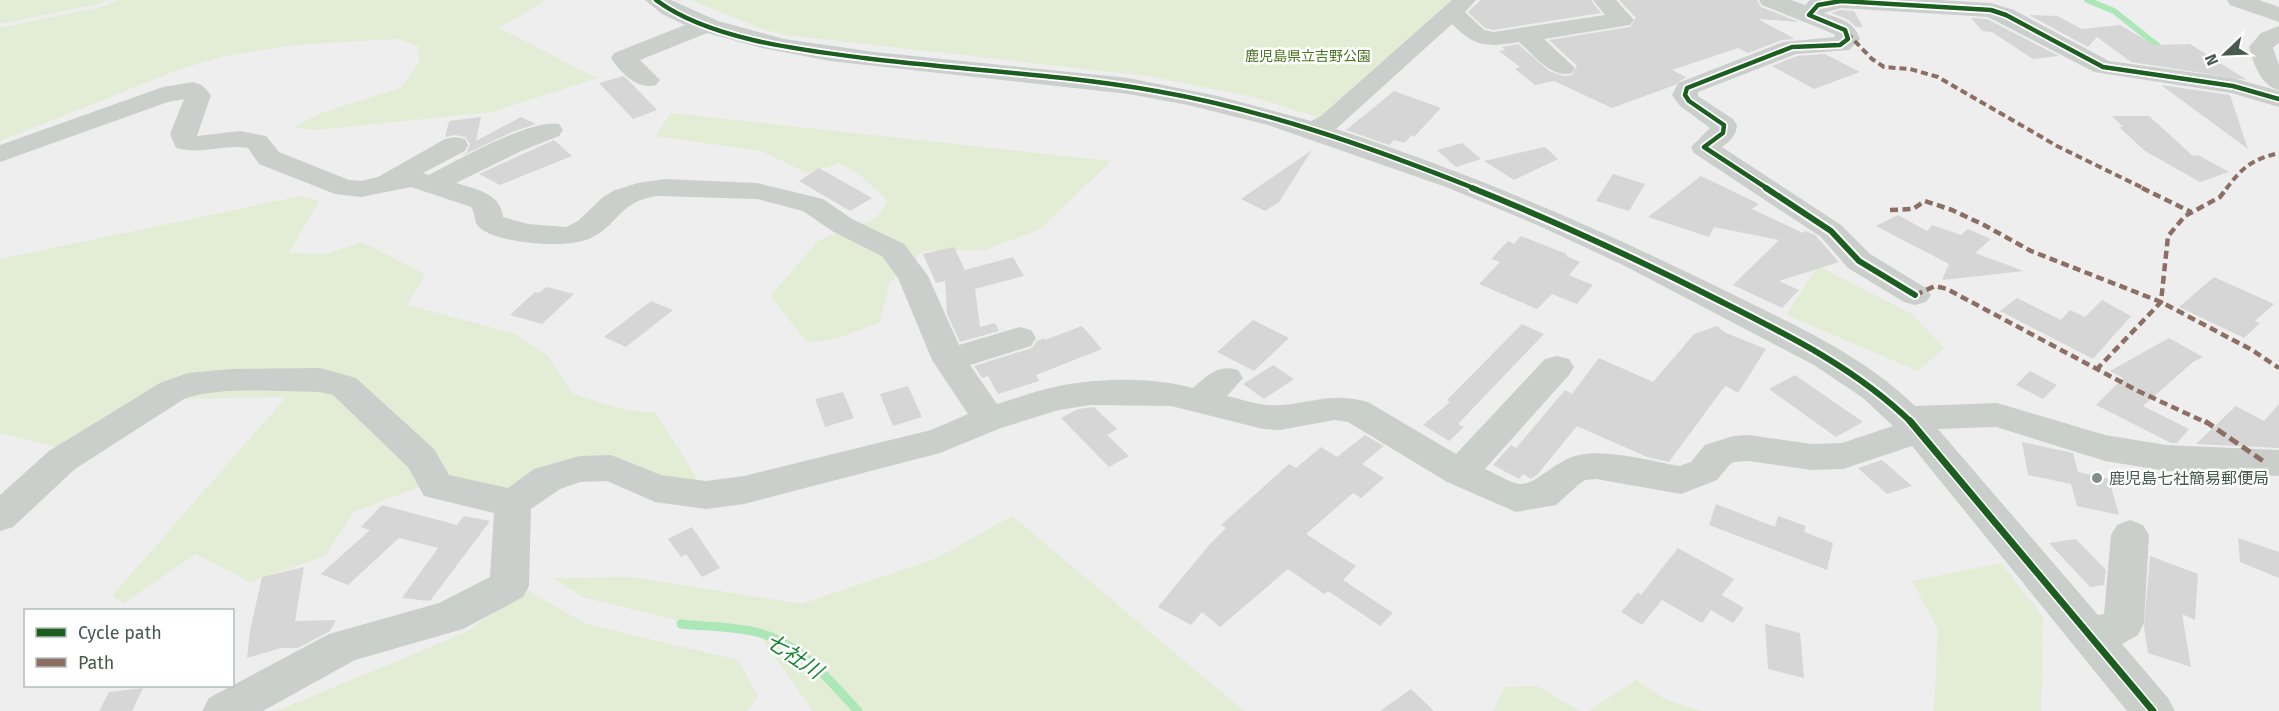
<svg xmlns="http://www.w3.org/2000/svg" width="2279" height="711" font-family="'Fira Sans','Noto Sans JP',sans-serif">
  <rect width="100%" height="100%" fill="#efeeef"/>
  <g fill="#e3ecd4">
    <polygon points="0,0 107,0 98,4 4,23 0,23"/>
    <polygon points="118,0 546,0 499,28 597,78 493,112 315,130 294,127 321,113 400,88 420,61 418,46 399,39 294,45 224,56 172,72 0,141 0,28 105,6"/>
    <polygon points="691,0 1453,0 1324,119 1253,97 1148,76 784,35 755,26"/>
    <polygon points="671,113 1111,161 1040,229 986,250 923,251 889,284 880,322 836,339 807,342 770,296 819,240 876,218 888,201 861,176 839,163 807,173 761,151 655,136"/>
    <polygon points="301,196 319,201 289,253 327,254 362,242 425,274 407,305 513,333 548,356 573,394 628,411 655,412 697,478 684,484 627,465 512,491 440,479 354,512 325,556 250,582 196,554 124,603 112,596 286,397 168,399 76,452 0,433 0,259"/>
    <polygon points="1818,266 1912,314 1944,348 1918,371 1786,315"/>
    <polygon points="1012,516 1244,711 813,711 760,636 685,622 585,598 553,578 632,577 802,604 937,558"/>
    <polygon points="2001,563 2043,617 2041,711 1934,711 1938,629 1912,581"/>
    <polygon points="524,588 586,624 738,660 758,696 747,711 276,711 467,632"/>
    <polygon points="1636,680 1666,700 1702,711 1589,711"/>
    <polygon points="1537,686 1580,711 1493,711 1505,687"/>
  </g>
  <g fill="none" stroke-linecap="round" stroke-linejoin="round">
    <polyline stroke="#ace7b8" stroke-width="6" points="2087,0 2114,11 2163,50"/>
    <path stroke="#ace7b8" stroke-width="9" d="M681 624C707 627 735 626 760 633 801 644 830 681 858 711"/>
  </g>
  <g fill="#d5d6d5">
    <polygon points="1481,0 1591,0 1601,13 1493,30 1485,28 1468,12"/>
    <polygon points="1619,0 1757,0 1761,7 1799,22 1758,19 1795,39 1782,40 1748,53 1738,48 1672,70 1686,77 1675,85 1612,108 1554,81 1535,85 1515,69 1520,67 1499,51 1505,50 1502,47 1518,44 1549,71 1564,76 1572,75 1577,66 1549,40 1630,27 1636,18"/>
    <polygon points="1841,10 1854,11 1863,27 1856,27 1847,19 1831,13"/>
    <polygon points="2029,15 2057,16 2082,29 2120,25 2154,45 2190,44 2247,80 2131,62 2097,37 2088,47"/>
    <polygon points="1971,18 1987,19 2059,56 2033,59 1992,32 1982,31"/>
    <polygon points="1825,54 1860,72 1814,89 1772,66 1797,56"/>
    <polygon points="623,76 628,80 657,110 633,119 599,83"/>
    <polygon points="2161,85 2230,95 2248,149"/>
    <polygon points="1394,91 1441,108 1414,137 1412,135 1404,143 1394,140 1389,145 1346,130"/>
    <polygon points="2112,116 2149,116 2193,156 2198,155 2229,172 2200,182 2145,151 2119,127 2123,127"/>
    <polygon points="481,117 476,141 521,117 536,124 512,132 459,157 467,152 470,144 465,137 455,135 445,137 449,121"/>
    <polygon points="554,140 572,156 500,185 479,174"/>
    <polygon points="1462,143 1481,159 1456,167 1437,150"/>
    <polygon points="1545,147 1558,159 1514,180 1484,161"/>
    <polygon points="1312,150 1279,202 1265,211 1241,199"/>
    <polygon points="819,168 872,198 850,211 799,181"/>
    <polygon points="1613,174 1645,184 1629,211 1596,201"/>
    <polygon points="1701,176 1759,204 1752,209 1803,233 1805,231 1815,235 1839,262 1779,281 1799,290 1782,308 1733,285 1779,240 1714,227 1709,237 1648,217"/>
    <polygon points="1898,215 1927,231 1932,225 1961,235 1968,229 1991,239 1975,253 2024,271 1942,280 1949,264 1876,226"/>
    <polygon points="1521,236 1567,254 1566,256 1580,262 1569,275 1593,285 1577,304 1552,294 1537,309 1479,284 1500,262 1491,259 1508,241 1514,244"/>
    <polygon points="954,247 965,270 1013,257 1024,276 975,289 980,327 995,323 999,331 960,342 947,314 945,281 936,283 923,254"/>
    <polygon points="2214,277 2274,304 2255,321 2260,323 2244,338 2179,307"/>
    <polygon points="546,287 574,294 542,324 510,315 535,292 539,293"/>
    <polygon points="2017,298 2061,320 2070,310 2085,317 2102,300 2131,316 2093,359 2000,311"/>
    <polygon points="651,301 673,310 626,347 604,337"/>
    <polygon points="1253,320 1289,338 1254,371 1217,352"/>
    <polygon points="1522,324 1544,334 1458,424 1464,427 1449,441 1423,425 1450,402 1447,400"/>
    <polygon points="1082,326 1102,349 1036,375 1039,381 998,394 988,376 982,378 974,366 1032,348 1037,341 1044,338 1045,340"/>
    <polygon points="1717,326 1726,333 1766,349 1738,393 1726,386 1722,390 1669,462 1647,457 1577,426 1537,475 1531,479 1523,474 1519,479 1493,465 1511,445 1516,448 1565,390 1572,394 1599,358 1653,382 1694,334"/>
    <polygon points="2169,338 2203,357 2193,362 2143,406 2189,429 2177,443 2171,443 2096,405 2123,378 2110,371"/>
    <polygon points="1273,365 1294,379 1264,399 1243,384"/>
    <polygon points="2030,371 2057,385 2043,399 2016,385"/>
    <polygon points="1795,375 1863,422 1836,437 1769,389"/>
    <polygon points="908,386 922,417 893,426 880,394"/>
    <polygon points="843,392 854,418 825,427 815,399"/>
    <polygon points="2279,404 2279,448 2196,444 2236,406 2264,421"/>
    <polygon points="1094,407 1117,429 1107,435 1129,456 1109,467 1061,418 1078,409"/>
    <polygon points="1365,435 1384,446 1362,464 1384,478 1361,498 1353,493 1306,534 1356,566 1343,580 1393,613 1380,626 1328,591 1324,594 1288,569 1220,627 1202,612 1191,625 1158,607 1210,544 1226,528 1221,525 1289,464 1296,468 1321,447 1337,457"/>
    <polygon points="2022,442 2073,453 2078,472 2109,479 2119,515 2077,506 2071,484 2028,475"/>
    <polygon points="1882,460 1912,486 1887,494 1858,468"/>
    <polygon points="1716,504 1775,527 1778,516 1806,526 1804,532 1833,543 1827,570 1709,525"/>
    <polygon points="382,505 457,525 464,516 490,521 430,601 402,598 438,548 399,538 348,585 321,574 370,530 361,527"/>
    <polygon points="692,527 720,568 702,577 686,554 681,557 668,539"/>
    <polygon points="2238,538 2279,552 2279,578 2240,562"/>
    <polygon points="2076,539 2106,570 2104,585 2090,587 2049,543"/>
    <polygon points="1678,548 1734,579 1722,595 1744,608 1733,623 1711,610 1702,623 1662,600 1642,625 1621,612 1638,592 1641,595"/>
    <polygon points="2150,556 2198,574 2195,620 2182,614 2191,667 2148,653 2144,627"/>
    <polygon points="304,567 295,621 336,620 330,631 298,648 281,648 247,658 250,631 262,577"/>
    <polygon points="1765,624 1800,633 1804,678 1768,669"/>
    <polygon points="143,688 132,711 99,711 109,692"/>
    <polygon points="1411,689 1434,711 1380,711"/>
  </g>
  <g fill="none" stroke-linecap="round" stroke-linejoin="round">
    <g fill="#cacfcc" fill-rule="evenodd">
      <path d="M645 0H671L718 21 784 39 875 52 1128 78 1218 96 1311 121 1321 116 1452 0H1476L1465 12 1484 30 1493 32 1605 15 1593 0H1616L1634 20 1630 25 1544 39 1575 68 1572 73C1551 79 1534 55 1519 42 1487 47 1476 48 1452 24L1336 129C1472 173 1602 230 1730 293 1794 325 1863 355 1915 406L1997 403 2105 435 2166 445 2279 450V476L2166 471 2105 461 1996 427 1938 429 2098 615 2104 614 2111 535 2117 525 2130 520 2143 525 2149 535 2144 623 2138 635 2122 644 2168 698 2175 711H2127L1912 446 1843 469 1812 470 1748 461 1735 462 1731 463 1717 480 1681 494 1596 479 1585 480 1578 485 1556 505 1516 512 1447 482 1348 422 1335 420 1280 430 1263 429 1171 406 1091 405 1059 410 1001 428 940 453 744 504 706 509 655 502 607 481 580 482 560 489 531 509 529 586 523 597 463 629 355 660 263 711H202L209 698 329 634 439 603 490 577 494 513 424 496 408 467 333 395 320 392C282 392 218 386 184 399L75 469 13 527 0 531V495L49 451 160 383 188 373 231 369 320 368 356 378 434 449 449 475 508 488 534 469 580 456 611 455 661 475 706 481 744 476 931 430 968 414 932 360 898 278 882 256 832 231 803 211 757 199 658 196C619 201 621 222 593 237 570 250 499 244 480 228 473 222 476 214 471 207L411 187 361 197 335 194 259 164 248 148C223 144 204 155 176 148L170 134 184 99 168 102 0 162V145L163 87 193 82 202 85 211 95 197 136 240 131 266 136 279 152 349 180 361 181 378 177 445 139 455 137 465 139 468 145 465 151 423 173 429 175C456 161 532 118 559 124L563 130 559 136 521 151 456 183C475 189 501 193 503 217L528 224 566 227 578 221 603 197 615 190 638 183 665 179 757 183 823 199 852 219 904 244 928 276 959 345 1020 327 1031 330 1036 338 1031 346 970 365 997 404C1017 398 1038 390 1059 386 1101 378 1151 377 1193 388 1208 375 1218 364 1238 370L1243 378 1227 396C1244 400 1263 407 1281 405 1317 402 1331 392 1368 402L1456 454 1545 359 1557 356 1569 359 1574 367 1569 375 1485 469C1495 473 1508 482 1519 484 1536 486 1556 459 1579 455 1609 449 1649 461 1679 466L1691 462 1705 445 1733 436 1748 435 1812 444 1842 443 1893 426 1863 398 1814 365 1623 265 1535 224 1446 187 1268 125 1188 105 1128 94 830 61 762 48 707 33 640 60 660 80 656 85C637 90 621 73 611 58L614 53 685 25 662 14Z"/>
      <path d="M1759 0H1791L1805 5 1810 0H1939L1991 3 2014 10 2109 61 2233 78 2279 91V107L2231 93 2094 72 1988 17 1841 8 1824 13C1841 20 1853 20 1860 39L1849 50 1796 54 1698 92V96L1733 119 1737 125C1736 136 1731 140 1722 147L1841 225 1870 254 1926 288 1931 295 1926 302 1915 305 1904 302 1848 268 1821 237 1694 153 1691 147 1710 128 1680 106 1672 95 1678 83 1783 42 1835 37 1834 34 1762 5Z"/>
      <polygon points="2227,0 2259,0 2279,7 2279,22 2230,5"/>
      <path d="M2279 26V42L2273 48 2279 65V90C2260 85 2254 64 2249 47L2261 33Z"/>
    </g>
    <g stroke="#8d6e63" stroke-width="4" stroke-dasharray="7 4" stroke-linecap="butt">
      <polyline points="1847,33 1872,59 1884,67 1910,69 1938,77 2057,146 2145,189"/>
      <path d="M2226 189C2243 167 2251 160 2279 153"/>
    </g>
    <g stroke="#8d6e63" stroke-width="4.5" stroke-dasharray="8 4.5" stroke-linecap="butt">
      <polyline points="2142,188 2191,212"/>
      <polyline points="1890,210 1913,209 1925,201 1952,210 1984,225 2031,251 2161,302 2252,350 2279,368"/>
      <polyline points="1915,295 1935,286 1947,289 2138,391 2207,423"/>
      <polyline points="2096,370 2161,302 2168,236 2185,216 2220,197 2227,188"/>
    </g>
    <polyline stroke="#8d6e63" stroke-width="5" stroke-dasharray="10 5" stroke-linecap="butt" points="2205,421 2263,461"/>
    <defs>
      <g id="cycleway-far2">
        <path d="M656 0C708 39 800 50 864 58 961 70 1059 74 1156 91 1266 110 1373 148 1476 189"/>
        <polyline points="1768,189 1704,147 1723,133 1724,125 1689,101 1685,95 1687,88 1792,47 1840,45 1848,39 1845,30 1809,15 1818,5 1841,1 1991,10 2006,15 2103,67 2233,86 2279,99"/>
      </g>
      <g id="cycleway-far1">
        <path d="M1472 188C1557 222 1639 260 1720 301 1788 335 1857 369 1912 423"/>
        <polyline points="1766,188 1831,231 1859,261 1915,295"/>
      </g>
      <polyline id="cycleway" points="1910,421 2153,711"/>
    </defs>
    <use href="#cycleway-far2" stroke="#fff" stroke-width="8"/>
    <use href="#cycleway-far1" stroke="#fff" stroke-width="10"/>
    <use href="#cycleway" stroke="#fff" stroke-width="10"/>
    <use href="#cycleway-far2" stroke="#1b5e20" stroke-width="4.5"/>
    <use href="#cycleway-far1" stroke="#1b5e20" stroke-width="6"/>
    <use href="#cycleway" stroke="#1b5e20" stroke-width="7"/>
  </g>
  <circle fill="#828d88" stroke="#fff" stroke-width="2" cx="2097" cy="478" r="6"/>
  <g text-anchor="middle" dominant-baseline="central" stroke-width="5" stroke-linejoin="round" paint-order="stroke">
    <g font-size="14" fill="#48741e" stroke="#fff">
      <text x="1308" y="56">鹿児島県立吉野公園</text>
    </g>
    <g font-size="16" fill="#475950" stroke="#fff" text-anchor="start">
      <text x="2109" y="478">鹿児島七社簡易郵便局</text>
    </g>
    <g font-size="21" font-style="italic" fill="#178630" stroke="#fff">
      <text transform="translate(794 656) rotate(34)">七社川</text>
    </g>
  </g>
  <rect x="24" y="609" width="210" height="78" fill="#ffffff" stroke="#b5bdb9" stroke-width="1.5"/>
  <rect x="36" y="628" width="30" height="9" fill="#1b5e20" stroke="#b5bdb9" stroke-width="1.5"/>
  <text x="78" y="639" font-size="18" fill="#475950">Cycle path</text>
  <rect x="36" y="658" width="30" height="9" fill="#8d6e63" stroke="#b5bdb9" stroke-width="1.5"/>
  <text x="78" y="669" font-size="18" fill="#475950">Path</text>
  <g transform="translate(2225 54) rotate(247)" stroke="#ffffff" stroke-width="4.5" paint-order="stroke">
  <path d="M0-4.5L10 22L0 15L-10 22Z" fill="#475950"/>
  <text y="-9" font-size="16" font-weight="bold" text-anchor="middle" fill="#475950">N</text>
  </g>
</svg>
